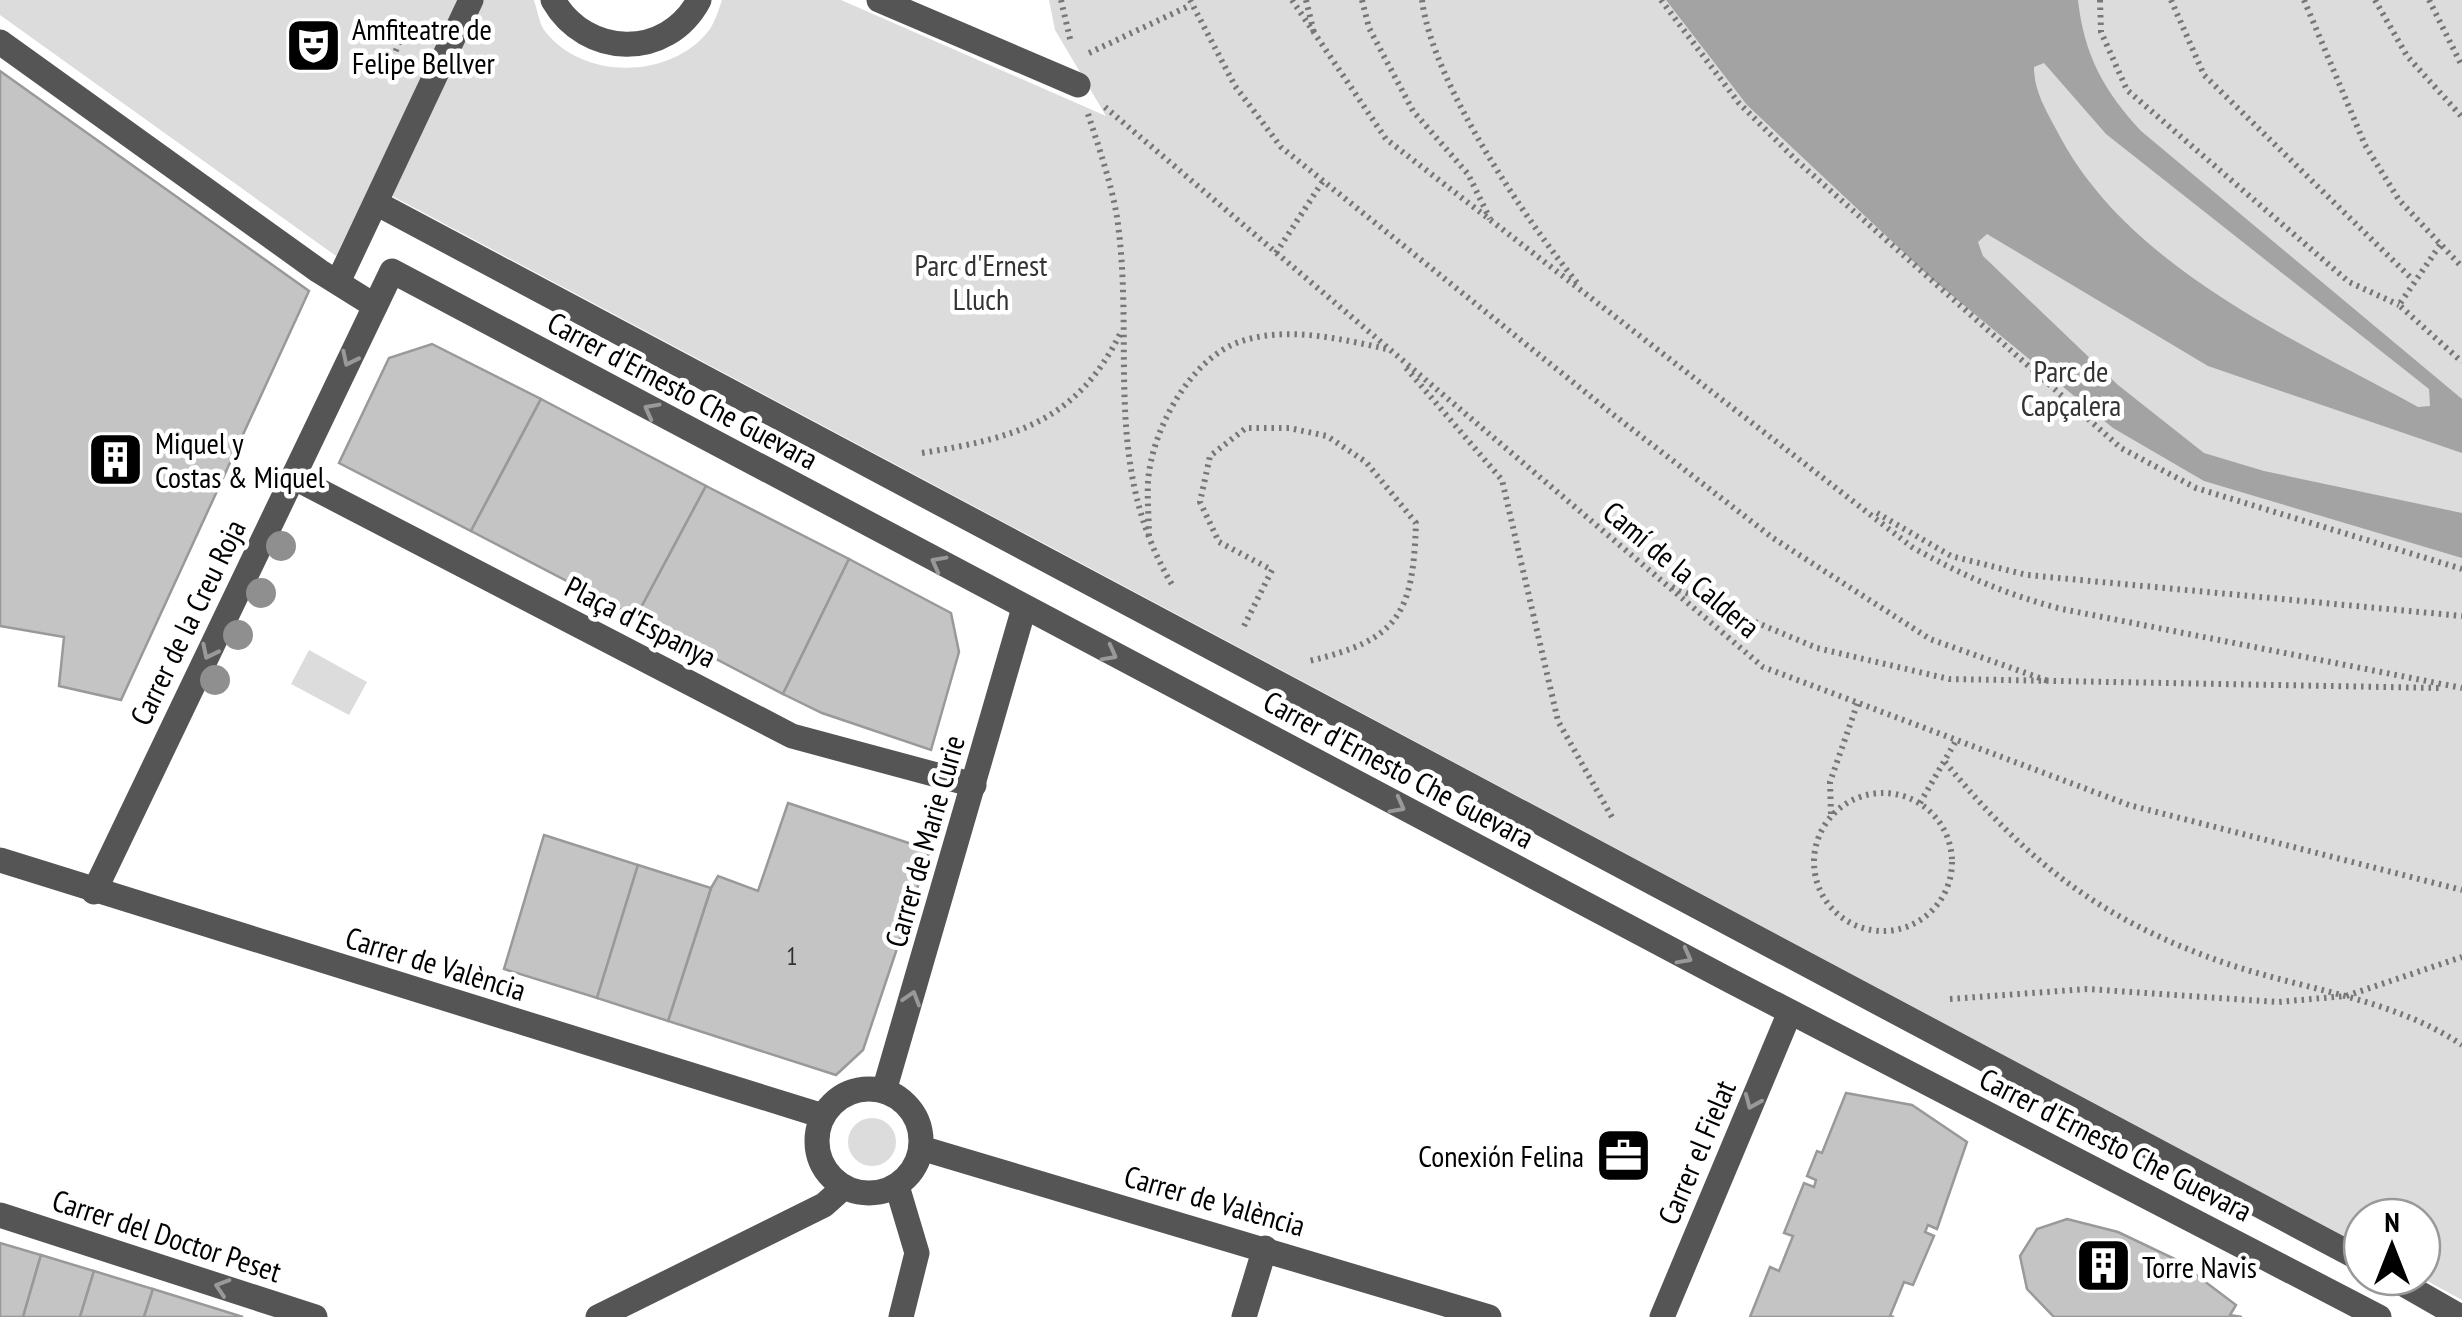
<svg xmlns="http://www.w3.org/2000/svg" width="2462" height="1317" font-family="'PT Sans Narrow',sans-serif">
  <rect width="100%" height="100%" fill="#fff"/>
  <g fill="#dcdcdc">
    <polygon points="0,0 459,0 336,256 0,15"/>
    <path d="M483 0H534C537 9 539 22 544 30 582 81 672 80 710 29 715 21 719 9 722 0H841L1106 116 1055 30 1049 0H2462V1300L2420 1277 2422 1217H2362V1246L392 196Z"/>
    <polygon points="309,650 367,682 349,715 291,684"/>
    <circle cx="872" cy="1142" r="24"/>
  </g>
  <path fill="#a3a3a3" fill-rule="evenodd" d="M1666 0H2078C2084 55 2104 91 2141 131L2462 399V453L2208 366 1987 234 1978 242 1983 256 2118 385 2204 453 2264 471 2462 513V558L2204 481 2113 428 1932 279 1747 105ZM2044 63 2106 134 2429 389 2430 406 2418 407C2290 337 2126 266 2057 131 2046 110 2034 91 2034 67Z"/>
  <g fill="#c4c4c4" stroke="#999" stroke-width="2.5">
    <polygon points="0,71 309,291 121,700 59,686 64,637 0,626"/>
    <polygon points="432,344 541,399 471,531 339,463 389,358"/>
    <polygon points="541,399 706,486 636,617 471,531"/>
    <polygon points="706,486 849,559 783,694 636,617"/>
    <polygon points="849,559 951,613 959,652 931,750 822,713 783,694"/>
    <polygon points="788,803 930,850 863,1050 836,1075 668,1021 711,888 718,876 758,891"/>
    <polygon points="544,835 638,865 597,998 504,969"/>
    <polygon points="638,865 711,888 668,1021 597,998"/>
    <polygon points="1846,1093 1912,1105 1967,1142 1937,1229 1928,1225 1925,1232 1934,1236 1913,1285 1904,1282 1890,1316 1894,1317 1750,1317 1770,1267 1779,1271 1793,1236 1784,1233 1804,1183 1814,1187 1816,1180 1807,1176 1817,1151 1822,1153"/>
    <polygon points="2067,1219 2118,1232 2175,1259 2236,1305 2230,1315 2242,1317 2054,1317 2027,1289 2020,1256 2037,1229"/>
    <polygon points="0,1243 41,1255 23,1317 0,1317"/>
    <polygon points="41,1255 94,1271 80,1317 23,1317"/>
    <polygon points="94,1271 153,1289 144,1317 80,1317"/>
    <polygon points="153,1289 243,1317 144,1317"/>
  </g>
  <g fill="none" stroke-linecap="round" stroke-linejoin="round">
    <g stroke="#777" stroke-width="6" stroke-dasharray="2.5 5" stroke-linecap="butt">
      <polyline points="1061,0 1071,43"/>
      <polyline points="1190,0 1235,86 1281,147 1615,416 1773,538 1930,639 2051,682"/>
      <path d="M1292 0 1386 139 1912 547C1961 575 2007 595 2062 609L2462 688"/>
      <polyline points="1306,0 1314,33"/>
      <polyline points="1362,0 1369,28 1413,111 1468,174 1490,219"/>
      <path d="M1422 0C1432 82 1526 221 1579 285"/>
      <polyline points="1661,0 1738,102 1797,161 2121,448 2196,488 2462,569"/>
      <polyline points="2100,0 2101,32 2127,90 2349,282 2399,305"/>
      <polyline points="2171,0 2204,75 2413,280"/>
      <polyline points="2304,0 2365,145 2399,200 2462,267"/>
      <polyline points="2375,0 2407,56 2462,117"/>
      <polyline points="2429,0 2462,66"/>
      <polyline points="1089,53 1191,5"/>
      <polyline points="390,65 399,43"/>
      <polyline points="1105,107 1763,667 2129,805 2462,890"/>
      <path d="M1088 114C1099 148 1111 182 1117 217 1136 348 1100 466 1174 588"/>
      <polyline points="2440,245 2399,305 2462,362"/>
      <polyline points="1276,253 1323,181"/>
      <polyline points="1406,368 1502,480 1558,721 1613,819"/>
      <path d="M922 453C1015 438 1077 422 1121 332"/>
      <polyline points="1877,513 1951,556 2027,575 2462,616"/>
      <path d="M1149 536C1149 519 1147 500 1148 482 1151 432 1190 357 1242 341 1288 326 1341 339 1387 349"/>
      <polyline points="1672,587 1817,648 1949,679 2439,688"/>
      <path d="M1244 626 1272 570 1219 542 1200 502 1210 456 1246 428H1289L1327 436 1366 462 1416 523C1413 614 1399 640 1309 661"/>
      <path d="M1945 762C2028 863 2101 920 2225 963 2304 990 2392 998 2462 1045"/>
      <circle cx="1883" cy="862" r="69"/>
      <polyline points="1920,803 1957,739"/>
      <polyline points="1831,814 1830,782 1858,702"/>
      <polyline points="1950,999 2087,989 2278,1002 2346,996 2462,957"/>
    </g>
    <g stroke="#555" stroke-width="25">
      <path d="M553 0C586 58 667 60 699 0"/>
      <polyline points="879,0 1078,85"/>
      <polyline points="0,42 319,271 375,306"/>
      <polyline points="376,203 2362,1260"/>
      <polyline points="338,282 471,0"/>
      <polyline points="293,477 792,736 974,785"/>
      <polyline points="0,860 823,1116"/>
      <polyline points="94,892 392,271 1727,979 2379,1317"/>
      <circle cx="869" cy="1141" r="52"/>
      <polyline points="884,1091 1024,608"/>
      <polyline points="921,1148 1489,1317"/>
      <polyline points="897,1186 917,1253 901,1317"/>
      <polyline points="0,1215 315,1317"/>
      <polyline points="2391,1277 2461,1317"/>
      <polyline points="598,1317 824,1205 843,1188"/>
      <polyline points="1244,1317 1265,1248"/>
      <polyline points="1662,1317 1790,1012"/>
    </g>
  </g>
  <g fill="#8f8f8f">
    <circle cx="281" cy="546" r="15"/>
    <circle cx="261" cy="593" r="15"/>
    <circle cx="238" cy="635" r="15"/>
    <circle cx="215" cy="680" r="15"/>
  </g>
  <defs><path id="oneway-chevron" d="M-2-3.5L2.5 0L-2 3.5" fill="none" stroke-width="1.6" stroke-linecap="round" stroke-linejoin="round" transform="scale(2.5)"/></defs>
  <g stroke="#999">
    <use href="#oneway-chevron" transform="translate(349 359) rotate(116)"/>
    <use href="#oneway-chevron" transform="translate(651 410) rotate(-152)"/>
    <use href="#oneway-chevron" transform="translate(938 563) rotate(-152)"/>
    <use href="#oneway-chevron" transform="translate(209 652) rotate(116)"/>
    <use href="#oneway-chevron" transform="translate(1110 654) rotate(28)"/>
    <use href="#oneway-chevron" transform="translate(1398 806) rotate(28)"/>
    <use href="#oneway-chevron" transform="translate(1685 957) rotate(28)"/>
    <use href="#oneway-chevron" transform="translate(912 998) rotate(-73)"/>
    <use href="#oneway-chevron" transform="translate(1752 1102) rotate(113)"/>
    <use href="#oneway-chevron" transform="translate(222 1287) rotate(-162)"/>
  </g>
  <defs>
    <symbol id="theatre-square" viewBox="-11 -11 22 22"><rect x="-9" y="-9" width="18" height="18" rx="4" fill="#000" stroke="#fff"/><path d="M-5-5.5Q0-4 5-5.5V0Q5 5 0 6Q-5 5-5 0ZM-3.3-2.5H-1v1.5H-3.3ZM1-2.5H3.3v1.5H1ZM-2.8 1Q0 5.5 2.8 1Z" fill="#fff"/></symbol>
    <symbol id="building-square" viewBox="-11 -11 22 22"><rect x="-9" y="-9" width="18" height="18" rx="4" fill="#000" stroke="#fff"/><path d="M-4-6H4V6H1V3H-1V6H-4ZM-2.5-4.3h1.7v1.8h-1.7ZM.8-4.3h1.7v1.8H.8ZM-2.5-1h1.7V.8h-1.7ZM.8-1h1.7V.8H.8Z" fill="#fff"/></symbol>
    <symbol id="office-square" viewBox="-11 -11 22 22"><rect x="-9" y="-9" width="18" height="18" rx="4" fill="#000" stroke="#fff"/><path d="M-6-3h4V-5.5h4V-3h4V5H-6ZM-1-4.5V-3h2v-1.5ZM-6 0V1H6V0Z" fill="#fff"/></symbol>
  </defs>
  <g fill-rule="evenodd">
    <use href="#theatre-square" x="282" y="14" width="63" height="63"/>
    <use href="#building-square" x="84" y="428" width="63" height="63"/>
    <use href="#office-square" x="1592" y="1124" width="63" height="63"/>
    <use href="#building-square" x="2072" y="1234" width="63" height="63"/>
  </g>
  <g text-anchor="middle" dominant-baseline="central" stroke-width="9" stroke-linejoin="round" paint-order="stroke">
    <g font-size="25" fill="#313131">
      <text x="792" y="956">1</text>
    </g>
    <g font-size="30" fill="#000" stroke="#fff" text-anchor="start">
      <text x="352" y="28">Amfiteatre de<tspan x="352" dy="34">Felipe Bellver</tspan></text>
      <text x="155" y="442">Miquel y<tspan x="155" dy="34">Costas &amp; Miquel</tspan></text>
      <text x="1584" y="1155" text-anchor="end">Conexión Felina</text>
      <text x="2142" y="1266">Torre Navis</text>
    </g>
    <g font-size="30" fill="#333" stroke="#fff">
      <text x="981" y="264">Parc d'Ernest<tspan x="981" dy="34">Lluch</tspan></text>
      <text x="2071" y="370">Parc de<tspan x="2071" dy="34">Capçalera</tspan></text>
    </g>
    <g font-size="30" fill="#000" stroke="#fff">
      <text transform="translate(683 390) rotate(28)">Carrer d'Ernesto Che Guevara</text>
      <text transform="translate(1682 569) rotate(40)">Camí de la Caldera</text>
      <text transform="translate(641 621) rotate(27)">Plaça d'Espanya</text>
      <text transform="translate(187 622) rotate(-64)">Carrer de la Creu Roja</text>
      <text transform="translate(1399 769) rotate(28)">Carrer d'Ernesto Che Guevara</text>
      <text transform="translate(924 841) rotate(-74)">Carrer de Marie Curie</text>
      <text transform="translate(436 963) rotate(17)">Carrer de València</text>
      <text transform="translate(2116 1144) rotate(27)">Carrer d'Ernesto Che Guevara</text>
      <text transform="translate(1696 1152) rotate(-67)">Carrer el Fielat</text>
      <text transform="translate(1215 1200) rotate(16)">Carrer de València</text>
      <text transform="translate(167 1235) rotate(18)">Carrer del Doctor Peset</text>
    </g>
  </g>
  <g transform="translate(2392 1247)"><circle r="48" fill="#ffffff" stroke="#999999" stroke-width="2.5"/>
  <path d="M0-8L18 38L0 25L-18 38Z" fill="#000000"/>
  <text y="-15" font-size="28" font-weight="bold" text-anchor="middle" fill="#000000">N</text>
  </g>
</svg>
